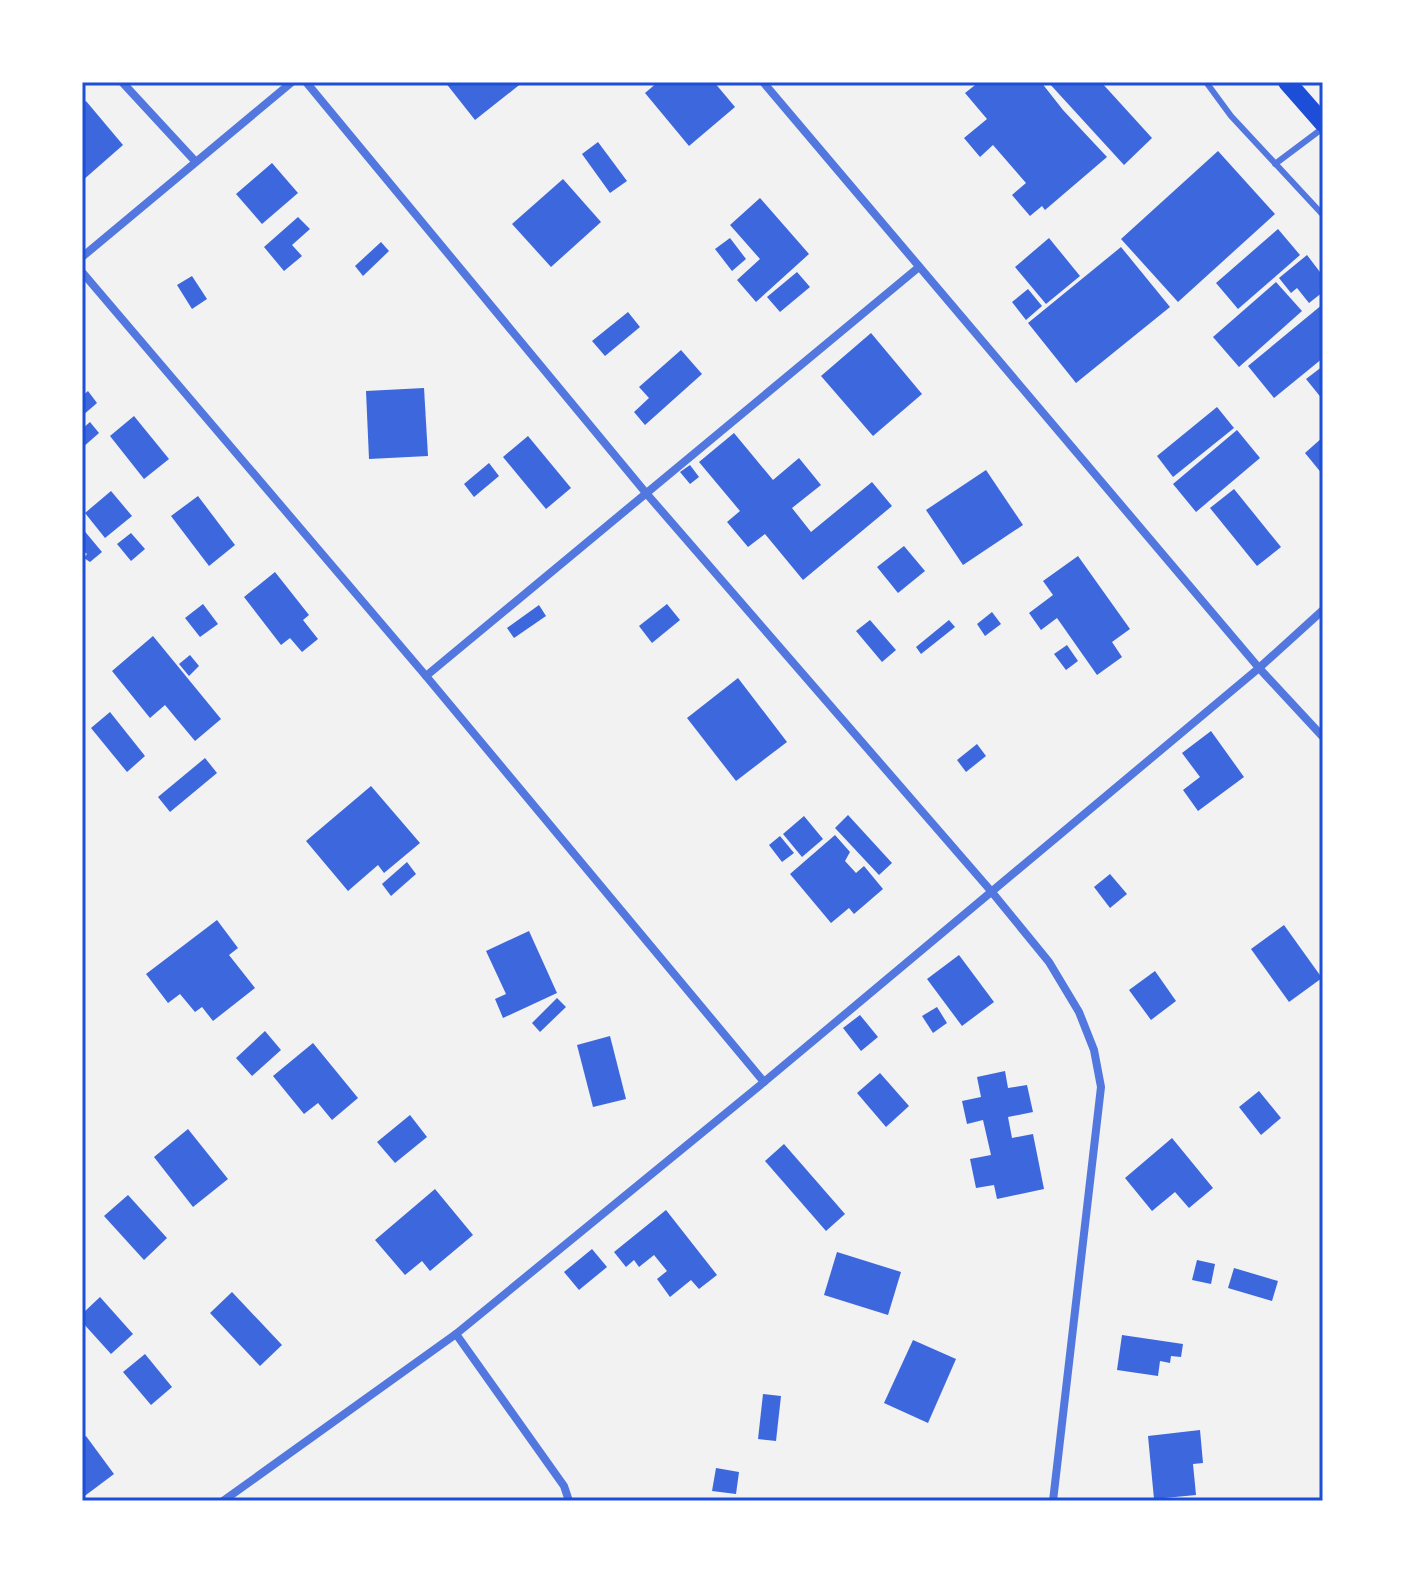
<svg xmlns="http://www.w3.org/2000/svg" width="1405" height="1583" font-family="Rubik,sans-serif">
  <rect width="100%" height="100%" fill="#f2f2f2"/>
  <g fill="#3d67dc">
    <polygon points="445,82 523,82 475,120"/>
    <polygon points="658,82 714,82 735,107 689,146 645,93"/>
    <polygon points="979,82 1041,82 1063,110 1107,157 1045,210 1042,206 1030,216 1012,195 1026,183 993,145 980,157 964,138 987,119 965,93"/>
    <polygon points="1048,82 1101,82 1152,138 1124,165"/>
    <polygon points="86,101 123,145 82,181 82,104"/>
    <polygon points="598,142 627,181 610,193 582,154"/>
    <polygon points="1218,151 1275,214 1178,302 1121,239"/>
    <polygon points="272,163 298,193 262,224 236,194"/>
    <polygon points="563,179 601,222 551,267 512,224"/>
    <polygon points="760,198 809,254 756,302 737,280 760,259 730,225"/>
    <polygon points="298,217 310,229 292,245 302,256 284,271 264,247"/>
    <polygon points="1278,229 1300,255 1238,309 1216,283"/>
    <polygon points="730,238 746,259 732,271 715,249"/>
    <polygon points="1049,238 1080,276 1046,304 1015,267"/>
    <polygon points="381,242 389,251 363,276 355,266"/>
    <polygon points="1121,247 1170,307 1076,383 1028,323"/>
    <polygon points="1307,255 1323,276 1323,292 1309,303 1297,288 1291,293 1279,278"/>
    <polygon points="797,272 810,287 780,312 767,297"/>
    <polygon points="192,276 207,299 192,309 177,285"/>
    <polygon points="1276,282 1302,311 1239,367 1213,337"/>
    <polygon points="1028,289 1042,306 1026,320 1012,302"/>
    <polygon points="1323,304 1323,358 1274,398 1248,366"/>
    <polygon points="628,312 640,327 605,356 592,341"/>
    <polygon points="871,333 922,394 873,436 821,376"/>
    <polygon points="681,350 702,374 645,425 634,412 649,398 639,387"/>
    <polygon points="1323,366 1323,400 1306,379"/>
    <polygon points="424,388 428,456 369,459 366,391"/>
    <polygon points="88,391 97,403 82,416 82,396"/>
    <polygon points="1217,407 1234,428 1173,477 1157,456"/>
    <polygon points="134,416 169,459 144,479 110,436"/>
    <polygon points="90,422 99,433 82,448 82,429"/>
    <polygon points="1237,430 1260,458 1196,512 1173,484"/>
    <polygon points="734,433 773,480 799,458 821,485 792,508 811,532 872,482 892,506 803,580 765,534 748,547 727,522 740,511 699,462"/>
    <polygon points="528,436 571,488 546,509 503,457"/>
    <polygon points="1323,437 1323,475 1305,453"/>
    <polygon points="489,463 499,476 474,497 464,484"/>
    <polygon points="690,465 699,477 690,484 680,472"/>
    <polygon points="986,470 1023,525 963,565 926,510"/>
    <polygon points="1234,489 1281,547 1257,566 1210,508"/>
    <polygon points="111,491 132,516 105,538 85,513"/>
    <polygon points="198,496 235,545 209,566 171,516"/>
    <polygon points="82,528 102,552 90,562 84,558 87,554 82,550"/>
    <polygon points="131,533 145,549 131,561 117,544"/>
    <polygon points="904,546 925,571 898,593 877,567"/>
    <polygon points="1078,556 1130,629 1112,642 1122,657 1097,675 1057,618 1041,630 1029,613 1053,595 1043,581"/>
    <polygon points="275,572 309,615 303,620 318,639 302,652 290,638 281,645 244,597"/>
    <polygon points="203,604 218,624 200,637 185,618"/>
    <polygon points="667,604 680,620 652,643 639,626"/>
    <polygon points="539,605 546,616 514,638 507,628"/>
    <polygon points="992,612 1001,624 985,636 977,624"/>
    <polygon points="870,620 896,650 882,662 856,631"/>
    <polygon points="949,620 955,627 921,654 916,647"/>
    <polygon points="153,636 221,719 195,741 165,705 150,718 112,671"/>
    <polygon points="1067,645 1078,661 1066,670 1054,654"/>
    <polygon points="190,655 199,666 189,676 179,664"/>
    <polygon points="738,678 787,742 736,781 687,718"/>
    <polygon points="110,712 145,756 127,772 91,728"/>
    <polygon points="1211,731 1244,777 1198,811 1183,790 1200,777 1182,753"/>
    <polygon points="977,744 986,756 966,772 957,760"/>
    <polygon points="205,758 217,773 170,812 158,797"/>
    <polygon points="371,786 420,843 384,873 378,865 348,891 306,841"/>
    <polygon points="848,815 892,863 879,875 835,828"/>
    <polygon points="804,816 823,839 802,857 783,834"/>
    <polygon points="835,835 850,852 845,861 856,873 864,866 883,889 854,914 849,908 831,923 790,874"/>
    <polygon points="780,836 794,853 782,862 769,845"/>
    <polygon points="407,862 416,874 391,896 382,884"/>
    <polygon points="1110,874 1127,894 1110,908 1094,887"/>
    <polygon points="217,920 238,948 229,955 255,988 213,1021 202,1007 195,1012 180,994 168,1003 146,974"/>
    <polygon points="1284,925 1322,978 1289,1002 1251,949"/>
    <polygon points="529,931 557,993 503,1018 495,999 506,994 486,951"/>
    <polygon points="959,955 994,1002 962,1026 927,979"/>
    <polygon points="1155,971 1176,1001 1151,1020 1129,990"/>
    <polygon points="557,998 566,1007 540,1032 532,1023"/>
    <polygon points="937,1007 947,1023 933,1033 922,1016"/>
    <polygon points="860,1015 878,1037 861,1051 843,1028"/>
    <polygon points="265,1031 281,1050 252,1076 236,1058"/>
    <polygon points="610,1036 626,1099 593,1107 577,1045"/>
    <polygon points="313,1043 358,1098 332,1120 318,1103 304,1114 273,1076"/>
    <polygon points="1005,1071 1008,1088 1027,1085 1033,1112 1008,1117 1012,1138 1033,1134 1044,1189 997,1199 994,1185 976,1188 970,1159 991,1155 983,1120 967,1124 962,1101 981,1097 977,1077"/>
    <polygon points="880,1073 909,1106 886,1127 857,1093"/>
    <polygon points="1259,1091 1281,1118 1261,1135 1239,1107"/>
    <polygon points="410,1115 427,1137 395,1163 377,1142"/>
    <polygon points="188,1129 228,1179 193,1207 154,1157"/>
    <polygon points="1172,1138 1213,1188 1189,1208 1175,1192 1152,1211 1125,1178"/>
    <polygon points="784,1144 845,1214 826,1231 765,1161"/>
    <polygon points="435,1189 473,1235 430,1271 422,1261 405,1275 375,1240"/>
    <polygon points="128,1195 167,1238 144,1260 104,1216"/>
    <polygon points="666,1210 717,1275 699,1289 691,1280 670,1297 657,1279 667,1271 654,1255 639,1267 634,1260 626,1267 614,1252"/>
    <polygon points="592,1249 607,1267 579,1290 564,1272"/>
    <polygon points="837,1252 901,1272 888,1315 824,1295"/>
    <polygon points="1197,1260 1215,1264 1211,1284 1192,1280"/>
    <polygon points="1234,1268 1278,1281 1272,1301 1228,1288"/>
    <polygon points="232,1292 282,1345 260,1366 210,1313"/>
    <polygon points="100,1297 133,1334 111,1354 82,1322 82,1314"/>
    <polygon points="1122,1335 1183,1344 1181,1357 1171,1356 1170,1363 1160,1361 1158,1376 1117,1370"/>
    <polygon points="913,1340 956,1359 928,1423 884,1403"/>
    <polygon points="145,1354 172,1387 151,1405 123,1372"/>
    <polygon points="763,1394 781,1396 776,1441 758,1439"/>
    <polygon points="1200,1430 1203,1463 1193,1464 1196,1495 1154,1499 1148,1436"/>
    <polygon points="86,1436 114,1474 82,1498 82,1439"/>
    <polygon points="716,1468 739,1472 736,1494 712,1491"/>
  </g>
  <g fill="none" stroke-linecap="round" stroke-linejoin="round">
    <g stroke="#5277de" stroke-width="6">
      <polyline points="1206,82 1231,116 1323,215"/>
      <polyline points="1275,164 1323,128"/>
    </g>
    <g stroke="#5277de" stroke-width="8">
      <polyline points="122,82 195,161"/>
      <polyline points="306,82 646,493 991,891 1049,962 1079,1012 1094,1050 1101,1087 1053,1501"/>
      <polyline points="763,82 1259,668 1323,737"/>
      <polyline points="82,257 292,82"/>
      <polyline points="82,272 426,676 764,1082"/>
      <polyline points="426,676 919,267"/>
      <polyline points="456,1334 564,1486 569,1501"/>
      <polyline points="223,1501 456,1334 764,1082 1259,668 1323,610"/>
    </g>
    <polyline stroke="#1d4ed8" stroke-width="18" points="1287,82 1323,123"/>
  </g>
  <rect width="1405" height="1583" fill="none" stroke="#ffffff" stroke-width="168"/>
  <rect x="84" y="84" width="1237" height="1415" fill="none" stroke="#1d4ed8" stroke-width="3"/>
</svg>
